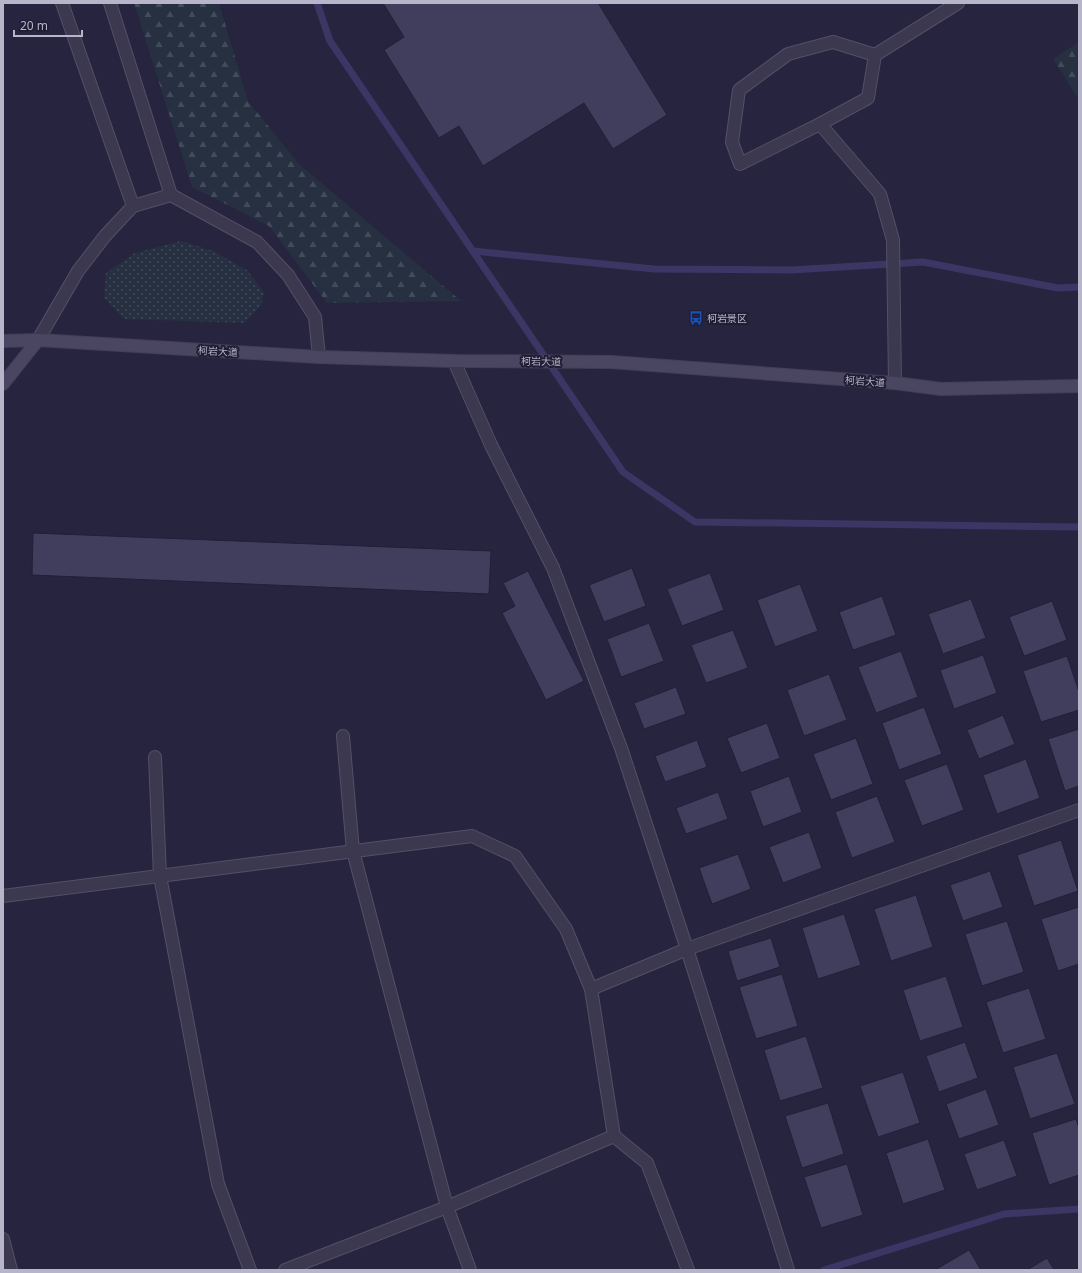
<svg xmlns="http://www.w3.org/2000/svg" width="1082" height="1273" font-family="'Noto Sans','Noto Sans SC',sans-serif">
  <defs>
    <pattern id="grass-dots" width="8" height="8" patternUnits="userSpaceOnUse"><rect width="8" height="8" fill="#263040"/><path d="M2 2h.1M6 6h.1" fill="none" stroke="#434c5a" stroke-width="1.8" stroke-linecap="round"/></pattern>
    <pattern id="forest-firs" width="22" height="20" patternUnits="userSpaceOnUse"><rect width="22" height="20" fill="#263040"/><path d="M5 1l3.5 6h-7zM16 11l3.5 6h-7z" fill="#434c5a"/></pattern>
  </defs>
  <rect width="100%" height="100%" fill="#27243f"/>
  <polygon fill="url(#grass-dots)" points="181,241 213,251 248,271 264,293 261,305 244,323 124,319 104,298 106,273 135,253"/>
  <g fill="url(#forest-firs)">
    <polygon points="134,3 219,3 248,101 299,164 461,301 327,303 269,226 192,187"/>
    <polygon points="1079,42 1079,100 1053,59"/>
  </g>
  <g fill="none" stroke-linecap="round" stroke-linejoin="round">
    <g stroke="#3b3664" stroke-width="7">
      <polyline points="317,3 330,41 623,472 695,522 1079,527"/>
      <polyline points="473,251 654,269 792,270 923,262 1058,288 1079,287"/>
      <polyline points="824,1270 1004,1214 1079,1209"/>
    </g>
  </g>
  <g fill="#413e5d" stroke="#221f36">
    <polygon points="383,3 598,3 667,115 613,149 584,103 483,166 459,126 439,138 384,50 404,37"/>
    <polygon points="33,533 491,551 489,594 32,575"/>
    <polygon points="632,568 646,606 604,622 589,585"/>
    <polygon points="528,571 584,681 546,700 502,613 515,606 503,583"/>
    <polygon points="710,573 724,610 682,626 667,589"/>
    <polygon points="800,584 818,631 775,647 757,600"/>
    <polygon points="882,596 896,635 853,650 839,612"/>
    <polygon points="971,599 986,638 943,654 928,614"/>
    <polygon points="1052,601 1067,640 1024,656 1009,617"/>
    <polygon points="649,623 664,661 621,677 607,639"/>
    <polygon points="733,630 748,668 706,683 691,645"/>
    <polygon points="901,651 918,697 876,713 858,667"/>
    <polygon points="983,655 997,693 954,709 940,670"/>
    <polygon points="1067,656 1079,692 1079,710 1041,722 1023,671"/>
    <polygon points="829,674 847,720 804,736 787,690"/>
    <polygon points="676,687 686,714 644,729 634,703"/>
    <polygon points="924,707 942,754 899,770 882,723"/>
    <polygon points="1003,715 1015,744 979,759 967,730"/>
    <polygon points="767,723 780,758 741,773 727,738"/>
    <polygon points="1079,729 1079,786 1065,791 1048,739"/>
    <polygon points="856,738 873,784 831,800 813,754"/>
    <polygon points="697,740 707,767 665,782 655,756"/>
    <polygon points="1026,759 1040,798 997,814 983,775"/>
    <polygon points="947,764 964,810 922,826 904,780"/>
    <polygon points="789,776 802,812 763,827 750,791"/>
    <polygon points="718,792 728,819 686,834 676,808"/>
    <polygon points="877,796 895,842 852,858 835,812"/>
    <polygon points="809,832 822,868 783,883 769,847"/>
    <polygon points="1061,840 1078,891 1034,906 1017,855"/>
    <polygon points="738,854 751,889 712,904 699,868"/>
    <polygon points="990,871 1003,907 963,921 950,885"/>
    <polygon points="916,895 933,947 891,961 874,909"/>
    <polygon points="1079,907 1079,964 1058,971 1041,919"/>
    <polygon points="844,914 861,965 818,979 802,928"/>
    <polygon points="1007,921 1024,972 982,986 965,934"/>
    <polygon points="771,938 780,967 737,981 728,951"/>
    <polygon points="782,974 798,1026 756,1039 739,987"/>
    <polygon points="946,976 963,1027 920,1041 903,990"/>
    <polygon points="1029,988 1046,1039 1003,1053 986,1002"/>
    <polygon points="806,1036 823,1088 780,1101 764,1050"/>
    <polygon points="965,1042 978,1078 939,1092 926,1056"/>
    <polygon points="1057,1053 1075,1104 1030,1119 1013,1067"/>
    <polygon points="903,1072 920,1123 878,1137 860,1086"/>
    <polygon points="986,1089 999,1125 959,1139 946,1104"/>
    <polygon points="828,1103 844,1154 802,1168 785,1116"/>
    <polygon points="1076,1119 1079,1128 1079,1175 1049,1185 1032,1133"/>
    <polygon points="928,1139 945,1190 903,1204 886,1153"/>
    <polygon points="1004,1140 1017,1176 977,1190 964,1154"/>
    <polygon points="847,1164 863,1215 821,1228 804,1177"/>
    <polygon points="969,1250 981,1270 935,1270"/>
    <polygon points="1047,1258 1054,1270 1027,1270"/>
  </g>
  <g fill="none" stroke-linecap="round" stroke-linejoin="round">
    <defs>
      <g id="lane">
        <polyline points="875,55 833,42 788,54 739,90 732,142 740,164 820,124 868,98 875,55 958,3"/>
        <polyline points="343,736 353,851 447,1207 470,1270"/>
        <polyline points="155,757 160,876 218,1184 250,1270"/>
        <polyline points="614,1136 647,1163 688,1270"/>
      </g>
      <g id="street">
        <polyline points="62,3 133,206"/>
        <polyline points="110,3 171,195 257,242 288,275 315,317 319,357"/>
        <polyline points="820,124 880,194 893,240 895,383"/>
        <polyline points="38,340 78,271 105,236 133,206 171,195"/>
        <polyline points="454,361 491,445 553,568 621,748 687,949 788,1270"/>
        <polyline points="3,896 472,836 515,856 566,929 591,989 614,1136 447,1207 285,1270"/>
        <polyline points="591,989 687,949 1079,810"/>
        <polyline points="3,1239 11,1270"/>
      </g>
      <g id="secondary">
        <polyline points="3,341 38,340 319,357 454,361 611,362 895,383 941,389 1079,386"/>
        <polyline points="3,384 38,340"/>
      </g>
    </defs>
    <use href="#lane" stroke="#535067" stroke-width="14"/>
    <use href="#street" stroke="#535067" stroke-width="14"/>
    <use href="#secondary" stroke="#413f55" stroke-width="14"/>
    <use href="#lane" stroke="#3b384f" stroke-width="12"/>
    <use href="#street" stroke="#3b384f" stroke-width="12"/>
    <use href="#secondary" stroke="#4a4662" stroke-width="12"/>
  </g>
  <defs>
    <symbol id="bus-bare" viewBox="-9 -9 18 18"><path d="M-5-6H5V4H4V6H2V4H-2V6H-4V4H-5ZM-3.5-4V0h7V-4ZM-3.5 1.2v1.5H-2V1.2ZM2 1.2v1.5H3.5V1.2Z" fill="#1a4fb4" stroke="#201d34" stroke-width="2.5" paint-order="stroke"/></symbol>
  </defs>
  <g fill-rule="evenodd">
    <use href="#bus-bare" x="686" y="308" width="20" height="20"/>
  </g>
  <g text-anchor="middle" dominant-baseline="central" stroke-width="4" stroke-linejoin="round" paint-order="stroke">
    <g font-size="10" fill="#b7b5ca" stroke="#201d34" text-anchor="start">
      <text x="707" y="318">柯岩景区</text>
    </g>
    <g font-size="10" fill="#b7b5ca" stroke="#201d34">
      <text transform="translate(218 351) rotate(3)">柯岩大道</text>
      <text transform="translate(541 361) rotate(1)">柯岩大道</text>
      <text transform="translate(865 381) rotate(4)">柯岩大道</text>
    </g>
  </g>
  <rect width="1082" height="1273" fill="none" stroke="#b7b5ca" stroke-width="8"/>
  <path d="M14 30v6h68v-6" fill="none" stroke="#b7b5ca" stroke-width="2"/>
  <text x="20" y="30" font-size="12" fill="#b7b5ca" stroke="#201d34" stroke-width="3" paint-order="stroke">20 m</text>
</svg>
